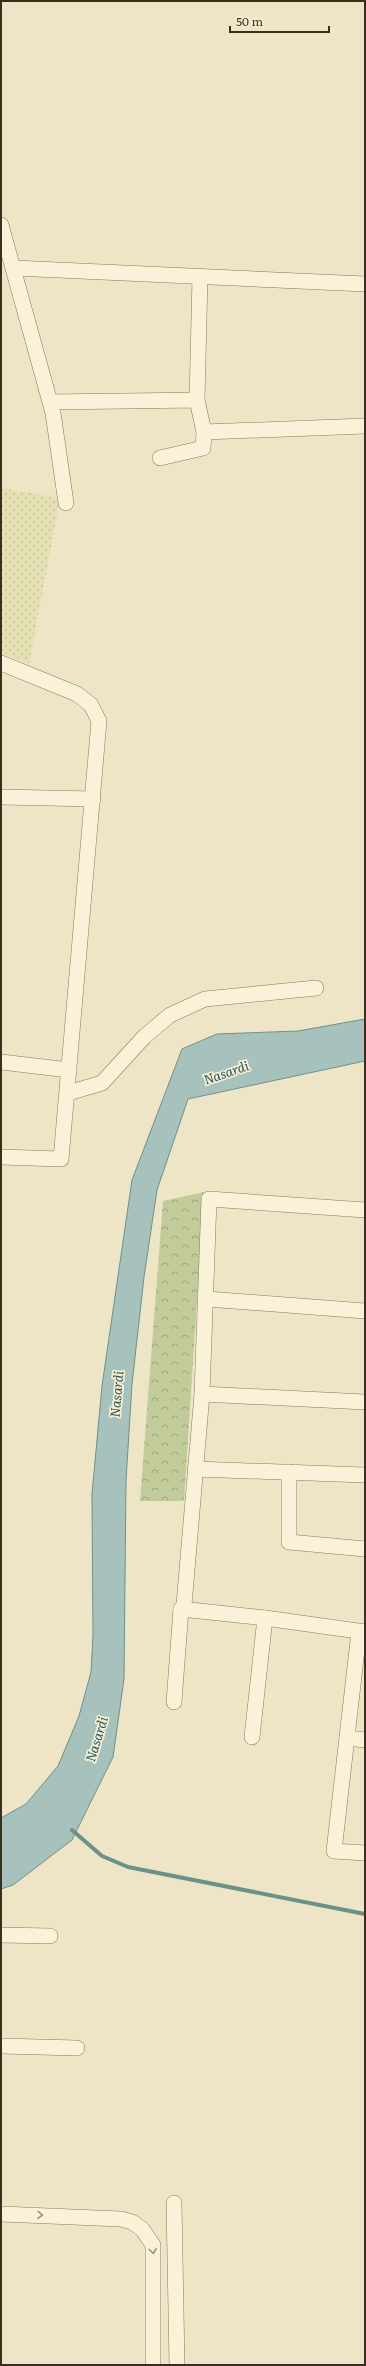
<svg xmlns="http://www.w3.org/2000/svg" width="366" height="2366" font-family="Literata,serif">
  <defs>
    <pattern id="farmland-dots" width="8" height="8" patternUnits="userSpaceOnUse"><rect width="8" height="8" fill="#e4e0b3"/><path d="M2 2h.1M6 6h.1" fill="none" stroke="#c4c09a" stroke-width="1.8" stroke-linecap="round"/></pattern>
    <pattern id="park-crowns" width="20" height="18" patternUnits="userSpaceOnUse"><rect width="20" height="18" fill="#c2cc9a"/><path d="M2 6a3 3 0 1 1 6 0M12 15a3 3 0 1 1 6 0" fill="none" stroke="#9fa67d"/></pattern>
  </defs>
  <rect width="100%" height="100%" fill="#eee5c6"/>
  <polygon fill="url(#farmland-dots)" points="1,488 60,498 29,664 1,652"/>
  <polygon fill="url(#park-crowns)" points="204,1192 184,1501 140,1501 163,1201"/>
  <polygon fill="#a7c2bc" stroke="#6e908b" points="365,1019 365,1061 188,1099 157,1190 144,1277 132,1384 126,1480 124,1679 113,1757 72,1840 13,1885 1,1889 1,1818 26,1804 58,1766 79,1716 91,1672 93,1635 92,1494 102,1386 132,1180 182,1049 217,1034 298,1031"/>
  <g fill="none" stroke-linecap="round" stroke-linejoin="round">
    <polyline stroke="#6e908b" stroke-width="4" points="72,1830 102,1856 128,1867 365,1914"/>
    <defs>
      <g id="minor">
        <polyline points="1,225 53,413 66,503"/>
        <polyline points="14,268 365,284"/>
        <polyline points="197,400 200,277"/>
        <polyline points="50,402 197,400 204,432 365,426"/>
        <polyline points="160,458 203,448 204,432"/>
        <polyline points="1,663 77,694 91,705 99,721 61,1159 1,1157"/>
        <polyline points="1,797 93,799"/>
        <polyline points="1,1062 69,1070"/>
        <polyline points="68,1093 102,1083 144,1037 170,1015 205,999 316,988"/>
        <polyline points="365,1210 209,1199 202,1394 184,1605 181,1609 265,1618 365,1632"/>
        <polyline points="207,1299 365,1311"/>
        <polyline points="202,1394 365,1402"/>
        <polyline points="195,1469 365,1475"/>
        <polyline points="289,1472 289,1542 365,1549"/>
        <polyline points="359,1632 334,1851 365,1853"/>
        <polyline points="174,1702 181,1609"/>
        <polyline points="252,1737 265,1618"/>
        <polyline points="347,1738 365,1740"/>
        <polyline points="1,1935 50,1936"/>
        <polyline points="1,2046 77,2048"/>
        <polyline points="174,2203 177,2365"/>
        <polyline points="1,2214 121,2219 132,2222 142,2229 153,2245 153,2365"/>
      </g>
    </defs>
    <use href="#minor" stroke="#89785c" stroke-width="16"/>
    <use href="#minor" stroke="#f9f2d9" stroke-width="15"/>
  </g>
  <defs><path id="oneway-chevron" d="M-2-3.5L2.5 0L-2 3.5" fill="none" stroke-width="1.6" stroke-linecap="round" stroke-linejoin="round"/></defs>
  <g stroke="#9a907c">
    <use href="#oneway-chevron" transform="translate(40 2215) rotate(2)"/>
    <use href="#oneway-chevron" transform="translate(153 2251) rotate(83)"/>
  </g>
  <g text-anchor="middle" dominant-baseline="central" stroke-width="3.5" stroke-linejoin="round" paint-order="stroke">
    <g font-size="13" font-style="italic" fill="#2f5859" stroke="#f5efd6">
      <text transform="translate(226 1072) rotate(-19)">Nasardi</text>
      <text transform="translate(116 1394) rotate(-85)">Nasardi</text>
      <text transform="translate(96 1739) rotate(-73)">Nasardi</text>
    </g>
  </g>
  <rect width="366" height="2366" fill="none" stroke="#3a2e1f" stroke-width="4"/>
  <path d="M230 26v6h99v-6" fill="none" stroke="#3a2e1f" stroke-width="2"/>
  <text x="236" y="26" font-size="12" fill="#3a2e1f" stroke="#f5efd6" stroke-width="3" paint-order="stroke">50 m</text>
</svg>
